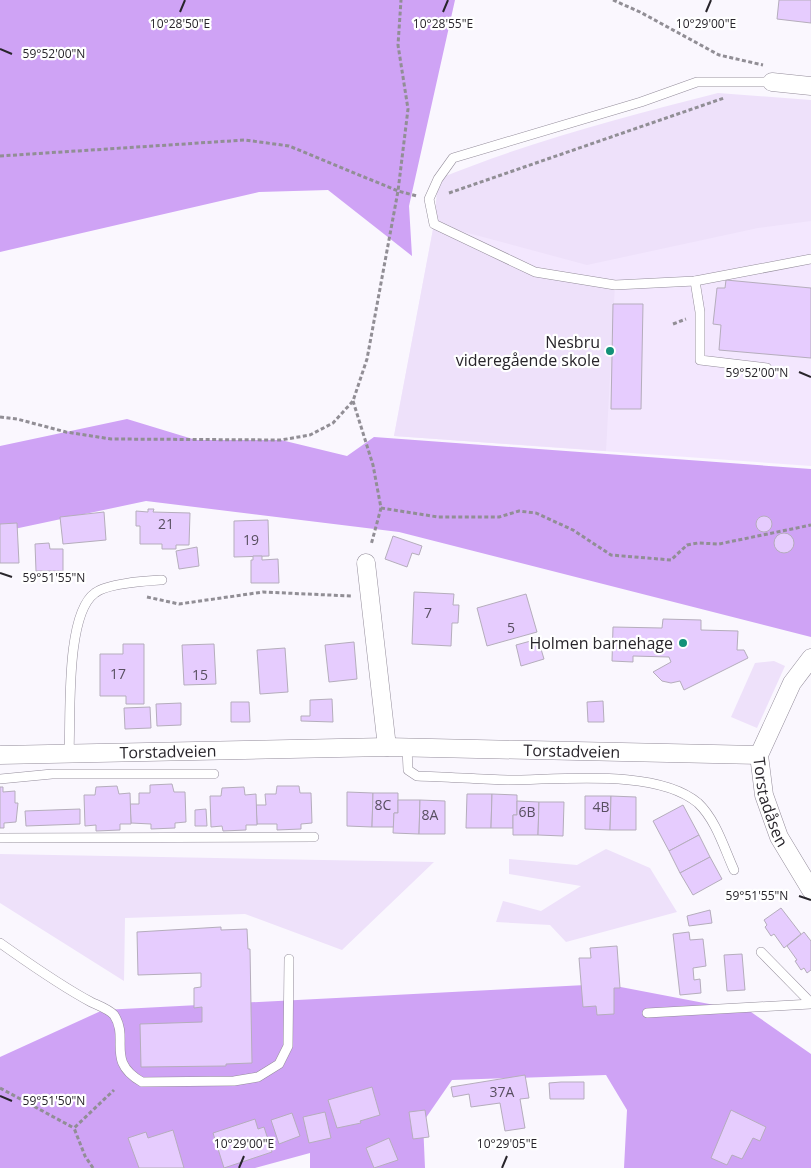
<svg xmlns="http://www.w3.org/2000/svg" width="811" height="1168" font-family="'Open Sans',sans-serif">
  <rect width="100%" height="100%" fill="#faf7fe"/>
  <polygon fill="#f3e7fe" points="811,199 811,466 394,436 434,224"/>
  <g fill="#eee1fa">
    <path d="M718 93 811 100V221L758 228 587 265 438 225 535 272 615 285 606 451 394 436 434 224 438 179C528 142 624 117 718 93Z"/>
    <polygon points="774,661 785,666 757,728 731,717 755,663"/>
    <polygon points="606,849 650,868 677,912 566,942 550,925 496,922 503,901 541,911 581,886 509,874 509,859 577,865"/>
    <polygon points="0,854 434,862 342,950 245,914 125,918 124,981 0,903"/>
  </g>
  <g fill="#cfa3f5">
    <polygon points="0,0 455,0 409,206 412,256 328,190 259,192 0,252"/>
    <polygon points="127,419 196,440 281,440 347,456 374,437 811,469 811,637 399,532 146,501 0,532 0,446"/>
    <polygon points="605,984 751,1012 811,1054 811,1168 624,1168 627,1110 606,1075 452,1080 423,1122 425,1168 310,1168 310,1153 255,1168 0,1168 0,1057 103,1010"/>
  </g>
  <g fill="#e6ccfe" stroke="#b5adbc">
    <polygon points="779,0 811,0 811,23 777,19"/>
    <polygon points="726,280 811,288 811,358 719,350 721,325 713,324 717,288 725,288"/>
    <polygon points="613,304 643,304 641,409 611,409"/>
    <polygon points="148,509 154,509 153,512 190,513 189,545 176,545 176,549 162,549 162,544 140,544 140,526 136,526 136,511 148,512"/>
    <polygon points="104,512 106,540 63,544 60,517"/>
    <circle cx="764" cy="524" r="8"/>
    <polygon points="268,520 269,556 234,557 234,521"/>
    <polygon points="17,523 19,563 0,563 0,524"/>
    <circle cx="784" cy="543" r="10"/>
    <polygon points="393,536 422,546 419,555 412,553 407,567 385,559"/>
    <polygon points="49,543 50,549 63,549 63,571 36,571 35,544"/>
    <polygon points="197,547 199,566 179,569 176,551"/>
    <polygon points="253,556 262,556 262,560 278,559 279,583 251,583 251,560 253,560"/>
    <polygon points="414,592 454,594 453,605 459,605 458,623 452,623 451,646 412,644"/>
    <polygon points="526,594 537,632 487,646 477,608"/>
    <polygon points="663,619 701,620 701,630 738,631 737,650 744,650 748,658 684,690 680,681 671,683 662,681 653,672 671,662 669,657 633,656 633,662 612,661 613,627 662,628"/>
    <polygon points="538,639 544,659 521,666 516,645"/>
    <polygon points="354,642 357,679 329,682 325,645"/>
    <polygon points="123,644 144,644 144,704 126,704 126,696 100,696 100,654 123,654"/>
    <polygon points="214,644 216,684 184,685 182,645"/>
    <polygon points="285,648 288,692 260,694 257,650"/>
    <polygon points="332,699 333,722 301,721 301,716 310,716 310,700"/>
    <polygon points="603,701 604,722 588,722 587,702"/>
    <polygon points="231,702 249,702 250,722 231,722"/>
    <polygon points="181,703 181,725 157,726 156,704"/>
    <polygon points="150,707 151,728 125,729 124,708"/>
    <polygon points="172,784 174,792 185,792 186,822 175,823 175,828 151,829 151,824 131,823 130,804 139,804 139,793 150,793 150,785"/>
    <polygon points="117,786 119,794 130,793 131,824 120,824 120,830 96,831 96,825 85,826 84,795 95,795 96,787"/>
    <polygon points="277,786 299,786 300,793 311,793 312,823 301,824 301,829 277,830 277,824 257,824 256,805 266,805 265,794 276,794"/>
    <polygon points="0,787 3,787 3,792 15,791 15,803 18,803 16,822 4,823 4,828 0,828"/>
    <polygon points="244,787 245,795 256,794 257,825 246,825 246,830 223,831 222,826 211,827 210,796 221,796 222,788"/>
    <polygon points="347,792 373,793 372,827 347,826"/>
    <polygon points="373,793 398,793 398,813 394,813 394,827 372,827"/>
    <polygon points="467,794 492,794 491,828 466,828"/>
    <polygon points="492,794 517,795 517,815 513,815 513,828 491,828"/>
    <polygon points="585,796 611,796 610,830 585,829"/>
    <polygon points="611,796 636,797 636,830 610,830"/>
    <polygon points="398,800 420,800 419,834 393,833 394,813 398,813"/>
    <polygon points="420,800 445,801 445,834 419,834"/>
    <polygon points="517,801 539,802 538,835 513,835 513,815 517,815"/>
    <polygon points="539,802 564,802 563,836 538,835"/>
    <polygon points="683,805 699,835 669,851 653,821"/>
    <polygon points="80,809 80,824 26,826 25,811"/>
    <polygon points="206,809 207,826 195,826 195,810"/>
    <polygon points="699,835 710,857 680,873 669,851"/>
    <polygon points="710,857 722,879 693,895 680,873"/>
    <polygon points="781,908 801,934 784,948 774,934 771,936 765,927 767,925 764,920"/>
    <polygon points="710,910 712,923 689,926 687,916"/>
    <polygon points="221,927 221,930 247,929 248,949 250,949 252,1063 226,1064 226,1066 141,1067 140,1024 202,1022 202,1007 194,1008 194,988 201,987 201,973 138,975 137,932"/>
    <polygon points="689,932 690,940 703,939 706,966 693,968 694,980 700,979 701,993 680,995 673,934"/>
    <polygon points="804,932 811,941 811,970 807,973 804,968 801,970 795,961 797,960 787,946"/>
    <polygon points="617,946 620,988 614,988 614,1014 597,1015 596,1006 583,1007 579,958 591,958 590,948"/>
    <polygon points="742,954 745,990 727,991 724,955"/>
    <polygon points="525,1075 529,1098 520,1099 525,1128 505,1131 500,1103 471,1107 469,1094 453,1097 451,1087"/>
    <polygon points="561,1082 584,1082 584,1099 550,1099 549,1083"/>
    <polygon points="372,1087 380,1115 360,1121 361,1123 337,1128 328,1100"/>
    <polygon points="425,1110 429,1137 413,1139 409,1112"/>
    <polygon points="731,1110 766,1127 760,1141 753,1138 742,1159 732,1155 727,1165 711,1158"/>
    <polygon points="325,1112 331,1138 309,1143 303,1117"/>
    <polygon points="292,1113 300,1136 279,1144 271,1120"/>
    <polygon points="255,1119 258,1129 264,1127 272,1152 224,1168 213,1133"/>
    <polygon points="173,1130 184,1168 139,1168 128,1138 146,1132 148,1138"/>
    <polygon points="389,1138 398,1160 374,1168 366,1148"/>
  </g>
  <g fill="none" stroke-linecap="round" stroke-linejoin="round">
    <defs>
      <g id="lane">
        <polyline points="772,82 697,82 641,102 453,158 438,179 429,199 434,224 535,272 615,285 695,281 811,259"/>
        <polyline points="695,281 700,312 700,360 767,368"/>
        <path d="M407 747 408 770 417 776C447 777 478 779 508 780 560 780 657 768 698 803 716 820 724 848 734 870"/>
        <path d="M69 752C71 717 65 614 95 593 108 583 146 581 162 580"/>
        <polyline points="0,779 52,774 214,774"/>
        <polyline points="0,838 314,837"/>
        <path d="M0 943C30 964 59 985 91 1002 97 1005 109 1009 114 1015 130 1039 105 1061 142 1082L234 1081 258 1077 279 1064 288 1046 289 959"/>
        <polyline points="761,952 811,1003"/>
        <polyline points="647,1013 811,1004"/>
      </g>
      <g id="street">
        <polyline points="772,82 811,86"/>
        <polyline points="366,563 387,747"/>
        <path id="s1" d="M811 658 792 683 759 755 764 795 779 837 811 890"/>
        <path id="s2" d="M0 755 387 747 759 755"/>
      </g>
    </defs>
    <use href="#lane" stroke="#948d9b" stroke-width="10"/>
    <use href="#street" stroke="#948d9b" stroke-width="19"/>
    <g stroke="#918e95" stroke-width="3" stroke-dasharray="4 2.5" stroke-linecap="butt">
      <polyline points="613,0 640,12 719,55 763,65"/>
      <polyline points="0,156 245,140 289,146 398,191 417,196"/>
      <polyline points="449,193 724,98"/>
      <polyline points="673,324 686,319"/>
      <polyline points="353,401 373,465 381,508 371,545"/>
      <polyline points="0,417 17,419 66,432 111,439 281,440 310,435 333,423 353,401 367,359 398,191 408,109 398,45 401,0"/>
      <polyline points="381,508 438,517 499,517 519,511 536,513 573,530 611,555 671,560 687,545 698,543 719,544 811,525"/>
      <polyline points="147,597 179,604 263,592 351,596"/>
      <polyline points="0,1088 74,1128"/>
      <polyline points="93,1168 85,1156 74,1128 114,1090"/>
    </g>
    <use href="#lane" stroke="#fff" stroke-width="9"/>
    <use href="#street" stroke="#fff" stroke-width="18"/>
  </g>
  <path fill="none" stroke="#28252b" stroke-width="2" d="M180 12 185 0M443 12 448 0M706 12 711 0M0 49 12 54M799 372 811 377M0 573 12 577M799 896 811 900M0 1096 12 1101M239 1168 244 1156M502 1168 507 1156"/>
  <g fill="#129178" stroke="#fff" stroke-width="2">
    <circle cx="610" cy="351" r="5"/>
    <circle cx="683" cy="643" r="5"/>
  </g>
  <g text-anchor="middle" dominant-baseline="central" stroke-width="4.5" stroke-linejoin="round" paint-order="stroke">
    <g font-size="14" fill="#584f60">
      <text x="166" y="523">21</text>
      <text x="251" y="539">19</text>
      <text x="428" y="612">7</text>
      <text x="511" y="627">5</text>
      <text x="118" y="673">17</text>
      <text x="200" y="674">15</text>
      <text x="383" y="804">8C</text>
      <text x="601" y="806">4B</text>
      <text x="527" y="811">6B</text>
      <text x="430" y="814">8A</text>
      <text x="502" y="1091">37A</text>
    </g>
    <g font-size="16" fill="#28252b" stroke="#fff" text-anchor="end">
      <text x="600" y="342">Nesbru<tspan x="600" dy="18">videregående skole</tspan></text>
      <text x="673" y="643">Holmen barnehage</text>
    </g>
    <g font-size="16" fill="#28252b" stroke="#fff">
      <text stroke="none"><textPath href="#s2" startOffset="168">Torstadveien</textPath></text>
      <text stroke="none"><textPath href="#s2" startOffset="572">Torstadveien</textPath></text>
      <text stroke="none"><textPath href="#s1" startOffset="159">Torstadåsen</textPath></text>
    </g>
  </g>
  <g font-size="12" text-anchor="middle" fill="#28252b" stroke="#fff" stroke-width="4.5" stroke-linejoin="round" paint-order="stroke">
    <text x="180" y="28">10°28'50"E</text>
    <text x="443" y="28">10°28'55"E</text>
    <text x="706" y="28">10°29'00"E</text>
    <text x="54" y="58">59°52'00"N</text>
    <text x="757" y="377">59°52'00"N</text>
    <text x="54" y="582">59°51'55"N</text>
    <text x="757" y="900">59°51'55"N</text>
    <text x="54" y="1105">59°51'50"N</text>
    <text x="244" y="1148">10°29'00"E</text>
    <text x="507" y="1148">10°29'05"E</text>
  </g>
</svg>
